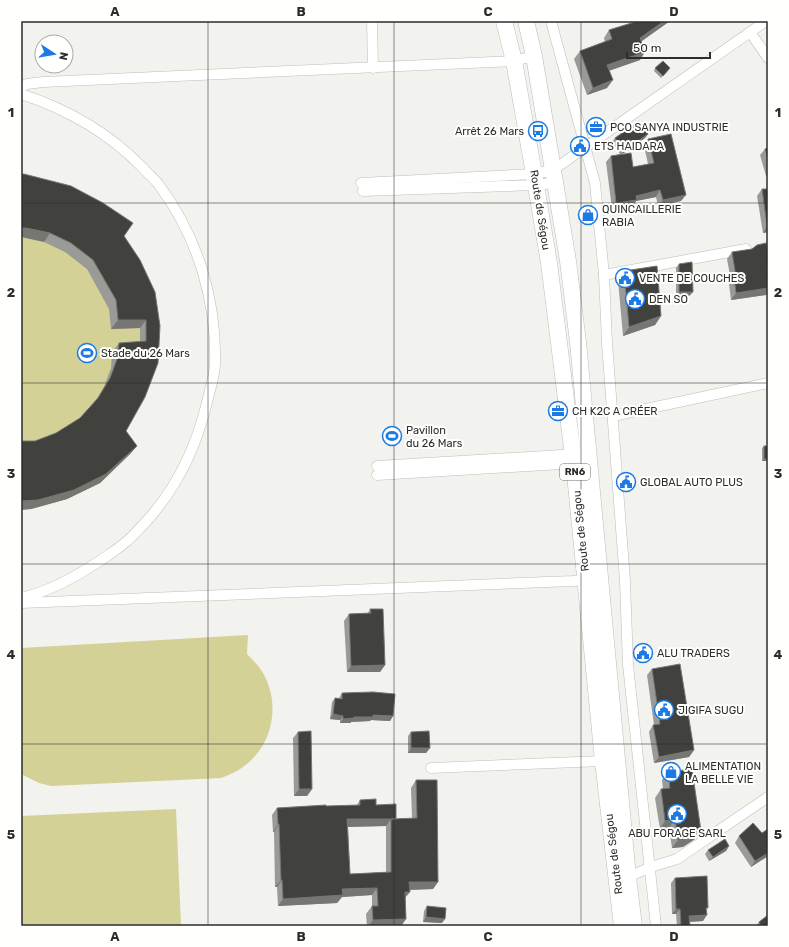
<svg xmlns="http://www.w3.org/2000/svg" width="789" height="947" font-family="Rubik,sans-serif">
  <rect width="100%" height="100%" fill="#f2f2ee"/>
  <g fill="#d4d197">
    <polygon points="21,184 97,212 127,232 118,245 149,301 120,440 130,454 100,483 67,499 31,509 21,510"/>
    <path d="M248 635 247 654C253 660 259 666 263 673 281 704 273 746 243 767 236 772 229 775 221 778L51 786 39 783 21 774V648Z"/>
    <polygon points="176,809 181,926 21,926 21,816"/>
  </g>
  <g fill="none" stroke-linecap="round" stroke-linejoin="round">
    <defs>
      <g id="minor">
        <polyline points="372,21 373,68"/>
        <polyline points="551,21 595,183 604,275 607,343 625,581 628,665 656,926"/>
        <polyline points="750,32 768,58"/>
        <polyline points="21,87 27,84 43,82 514,61 534,56"/>
        <path d="M21 94C67 109 109 133 143 168 148 174 155 179 159 185 198 237 217 302 215 365 214 378 210 390 207 402 196 449 176 490 143 525 137 531 132 537 126 542 120 547 113 552 107 556 81 574 52 591 21 598"/>
        <polyline points="361,183 534,174 553,170 766,21"/>
        <polyline points="363,191 535,185 554,183"/>
        <polyline points="604,275 746,249"/>
        <polyline points="613,416 768,383"/>
        <polyline points="377,466 578,454"/>
        <polyline points="377,475 579,463"/>
        <polyline points="21,603 573,581 591,579"/>
        <polyline points="431,768 603,761"/>
        <polyline points="628,877 651,867 677,859 768,797"/>
      </g>
      <g id="trunk">
        <polyline points="504,21 514,61 534,174 549,263 559,343 574,464 603,761 622,926"/>
        <polyline points="526,21 534,56 553,170 568,261 578,342 628,877 634,926"/>
      </g>
    </defs>
    <use href="#minor" stroke="#bdbdb8" stroke-width="11"/>
    <use href="#trunk" stroke="#bdbdb8" stroke-width="17"/>
    <use href="#minor" stroke="#fff" stroke-width="10"/>
    <use href="#trunk" stroke="#fff" stroke-width="16"/>
  </g>
  <g fill="#9a9a96" fill-rule="evenodd">
    <polygon points="629,21 670,21 641,41 640,60 609,71 607,88 587,95 574,59 580,51 605,42 604,38 609,30 631,23"/>
    <polygon points="655,68 670,68 661,78 654,71"/>
    <polygon points="648,134 645,138 622,154 633,167 648,164 644,146 648,139 681,201 658,206 656,197 636,201 632,207 612,209 606,162 611,156 620,154 612,142 615,138"/>
    <polygon points="768,148 768,175 766,176 760,155 765,149"/>
    <polygon points="71,186 124,237 160,326 126,431 137,446 130,454 100,483 67,499 31,509 35,441 56,433 80,418 96,400 104,387 111,368 112,352 119,343 140,342 140,328 111,329 109,309 87,269 65,252 44,242"/>
    <polygon points="762,189 768,189 768,232 763,233 757,196"/>
    <polygon points="732,252 768,269 768,292 766,295 731,300 729,284 731,281 727,259"/>
    <polygon points="679,264 693,292 689,296 676,297 676,268"/>
    <polygon points="624,271 661,316 655,325 623,336 618,280"/>
    <polygon points="764,446 768,461 762,461 762,448"/>
    <polygon points="370,609 385,665 380,672 347,672 344,621 349,614 368,613"/>
    <polygon points="652,669 694,750 689,757 654,763 649,732 653,725 654,725 647,675"/>
    <polygon points="342,693 393,716 390,721 371,720 370,721 351,722 351,723 340,723 340,720 330,719 332,702 335,698 339,698"/>
    <polygon points="298,732 312,789 307,796 294,796 293,738"/>
    <polygon points="411,732 430,748 426,753 408,753 408,736"/>
    <polygon points="668,772 701,831 695,839 683,847 672,848 669,828 660,829 655,798 661,789 663,789 662,780"/>
    <path d="M416 780 438 882 433 889 409 890 405 898 406 919 401 926H367L366 914 372 906V895L342 897 337 903 278 906 277 887H275L274 832H273L272 815 277 808 357 805 360 800 376 805 396 819H412L411 788ZM386 826V872L350 874 348 827Z"/>
    <polygon points="768,829 768,856 751,867 735,843 739,836 762,833"/>
    <polygon points="729,846 726,851 709,861 705,854 708,850"/>
    <polygon points="675,878 707,910 703,921 690,922 690,926 677,926 676,914 672,914 671,883"/>
    <polygon points="427,906 442,923 423,922 424,911"/>
    <polygon points="759,922 768,926 756,926"/>
  </g>
  <g fill="#767672">
    <polygon points="664,21 670,21 635,46 640,38"/>
    <polygon points="645,52 640,60 602,73 607,65"/>
    <polygon points="613,80 607,88 587,95 593,88"/>
    <polygon points="648,134 645,138 621,155 624,151"/>
    <polygon points="660,190 656,197 636,201 632,207 612,209 616,203 636,196"/>
    <polygon points="686,195 681,201 658,206 663,200"/>
    <polygon points="767,226 768,226 768,232 763,233"/>
    <polygon points="21,228 26,228 50,233 44,242 21,237"/>
    <polygon points="768,288 768,292 766,295 731,300 736,293"/>
    <polygon points="679,292 693,292 689,296 676,297"/>
    <polygon points="661,316 655,325 623,336 629,327"/>
    <polygon points="118,320 146,320 140,328 111,329"/>
    <polygon points="137,446 130,454 100,483 67,499 31,509 21,510 21,501"/>
    <polygon points="764,459 768,459 768,461 762,461"/>
    <polygon points="385,665 380,672 347,672 351,666"/>
    <polygon points="333,714 343,716 340,720 330,719"/>
    <polygon points="373,715 393,716 390,721 371,720 370,721 351,722 351,723 340,723 343,719"/>
    <polygon points="411,748 430,748 426,753 408,753"/>
    <polygon points="694,750 689,757 654,763 659,757"/>
    <polygon points="299,789 312,789 307,796 294,796"/>
    <polygon points="347,819 396,819 391,819 386,826 342,827"/>
    <polygon points="675,819 669,828 660,829 665,821"/>
    <polygon points="278,824 279,824 274,832 273,832"/>
    <polygon points="701,831 695,839 683,847 672,848 678,840"/>
    <polygon points="729,846 726,851 709,861 713,857"/>
    <polygon points="768,853 768,856 751,867 755,861"/>
    <polygon points="281,880 282,880 277,887 275,887"/>
    <polygon points="409,882 438,882 433,889 404,890"/>
    <polygon points="377,888 372,895 342,897 337,903 278,906 283,899 342,889"/>
    <polygon points="405,892 410,892 404,899"/>
    <polygon points="676,909 680,909 676,914 672,914"/>
    <polygon points="707,915 703,921 686,922 689,916"/>
    <polygon points="426,917 445,919 442,923 423,922"/>
    <polygon points="406,919 401,926 369,926 373,920"/>
  </g>
  <g fill="#41413d" stroke="#767672">
    <polygon points="638,21 664,21 640,38 645,52 607,65 613,80 593,88 580,51 612,39 609,30"/>
    <polygon points="663,61 670,68 663,76 655,68"/>
    <polygon points="639,121 648,134 624,151 615,138"/>
    <polygon points="671,134 686,195 663,200 660,190 636,196 637,200 616,203 611,156 631,153 633,167 654,163 648,139"/>
    <polygon points="768,148 768,159 765,149"/>
    <polygon points="21,174 24,174 71,186 103,203 133,223 124,236 140,260 155,292 160,326 158,363 145,397 126,431 137,446 106,474 74,490 38,500 21,501 21,441 35,441 56,433 80,418 98,398 110,378 117,359 119,343 146,341 146,320 118,320 116,300 93,260 71,243 50,233 26,228 21,228"/>
    <polygon points="762,189 768,189 768,226 767,226"/>
    <polygon points="766,243 768,253 768,265 767,266 768,271 768,288 736,293 734,277 736,277 732,252 752,249 757,245"/>
    <polygon points="692,262 693,292 679,292 679,264"/>
    <polygon points="657,266 661,316 629,327 624,271"/>
    <rect x="764" y="446" width="4" height="13"/>
    <polygon points="370,609 383,609 385,665 351,666 349,614 371,613"/>
    <polygon points="680,664 694,750 659,757 653,725 660,724 652,669"/>
    <polygon points="373,692 395,694 393,716 373,715 373,717 354,717 354,718 343,719 343,716 333,714 335,698 342,699 342,693"/>
    <polygon points="311,731 312,789 299,789 298,732"/>
    <polygon points="429,731 430,748 411,748 411,732"/>
    <polygon points="692,769 701,831 689,838 678,840 675,819 665,821 661,789 670,788 668,772"/>
    <polygon points="416,780 437,780 438,882 409,882 410,892 405,892 406,919 373,920 372,906 378,906 377,888 342,889 343,895 283,899 282,880 281,880 279,824 278,824 277,808 326,805 326,806 360,805 360,800 376,799 376,805 396,804 396,819 347,819 350,874 391,872 391,819 417,818"/>
    <polygon points="753,823 762,833 768,829 768,853 755,861 739,836"/>
    <polygon points="725,839 729,846 713,857 708,850"/>
    <polygon points="707,876 708,908 706,908 707,915 689,916 690,926 681,926 680,909 676,909 675,878"/>
    <polygon points="427,906 446,908 445,919 426,917"/>
    <polygon points="768,915 768,926 761,926 759,922"/>
  </g>
  <path fill="none" stroke="#2d2d2b" stroke-width="1" stroke-opacity="0.55" d="M208 21V926M394 21V926M581 21V926M21 203H768M21 383H768M21 564H768M21 744H768"/>
  <defs>
    <symbol id="office-ring" viewBox="-11 -11 22 22"><circle r="9.5" fill="#fffffe" stroke="#1b7ae3" stroke-width="1.5"/><path d="M-6-3h4V-5.5h4V-3h4V5H-6ZM-1-4.5V-3h2v-1.5ZM-6 0V1H6V0Z" fill="#1b7ae3"/></symbol>
    <symbol id="bus-ring" viewBox="-11 -11 22 22"><circle r="9.5" fill="#fffffe" stroke="#1b7ae3" stroke-width="1.5"/><path d="M-5-6H5V4H4V6H2V4H-2V6H-4V4H-5ZM-3.5-4V0h7V-4ZM-3.5 1.2v1.5H-2V1.2ZM2 1.2v1.5H3.5V1.2Z" fill="#1b7ae3"/></symbol>
    <symbol id="civic-ring" viewBox="-11 -11 22 22"><circle r="9.5" fill="#fffffe" stroke="#1b7ae3" stroke-width="1.5"/><path d="M-.6-6.5H3V-4.5H.6V-3L4-1V1h2V6H-6V1h2V-1L-.6-3ZM-1.2 2.5V6h2.4V2.5Z" fill="#1b7ae3"/></symbol>
    <symbol id="shop-ring" viewBox="-11 -11 22 22"><circle r="9.5" fill="#fffffe" stroke="#1b7ae3" stroke-width="1.5"/><path d="M-5-2.5h2.3a2.7 3.5 0 0 1 5.4 0H5L5.5 6h-11ZM-1.5-2.5h3a1.5 2.3 0 0 0-3 0Z" fill="#1b7ae3"/></symbol>
    <symbol id="stadium-ring" viewBox="-11 -11 22 22"><circle r="9.5" fill="#fffffe" stroke="#1b7ae3" stroke-width="1.5"/><path d="M0-5a6.5 5 0 1 0 0 10a6.5 5 0 1 0 0-10ZM-3.5-1.8h7v3.6h-7Z" fill="#1b7ae3"/></symbol>
  </defs>
  <g fill-rule="evenodd">
    <use href="#office-ring" x="585" y="116" width="22" height="22"/>
    <use href="#bus-ring" x="527" y="120" width="22" height="22"/>
    <use href="#civic-ring" x="569" y="135" width="22" height="22"/>
    <use href="#shop-ring" x="577" y="204" width="22" height="22"/>
    <use href="#civic-ring" x="614" y="267" width="22" height="22"/>
    <use href="#civic-ring" x="624" y="288" width="22" height="22"/>
    <use href="#stadium-ring" x="76" y="342" width="22" height="22"/>
    <use href="#office-ring" x="547" y="400" width="22" height="22"/>
    <use href="#stadium-ring" x="381" y="425" width="22" height="22"/>
    <use href="#civic-ring" x="615" y="471" width="22" height="22"/>
    <use href="#civic-ring" x="632" y="642" width="22" height="22"/>
    <use href="#civic-ring" x="653" y="699" width="22" height="22"/>
    <use href="#shop-ring" x="660" y="761" width="22" height="22"/>
    <use href="#civic-ring" x="666" y="803" width="22" height="22"/>
  </g>
  <g text-anchor="middle" dominant-baseline="central" stroke-width="4" stroke-linejoin="round" paint-order="stroke">
    <rect fill="#fffffe" stroke="#6c6c6a" stroke-width="1" x="560" y="464" width="30" height="16" rx="3"/>
    <g font-size="10" font-weight="bold" fill="#2d2d2b">
      <text x="575" y="472">RN6</text>
    </g>
    <g font-size="11" fill="#2d2d2b" stroke="#fffffe" text-anchor="start">
      <text x="610" y="127">PCO SANYA INDUSTRIE</text>
      <text x="524" y="131" text-anchor="end">Arrêt 26 Mars</text>
      <text x="594" y="146">ETS HAIDARA</text>
      <text x="602" y="209">QUINCAILLERIE<tspan x="602" dy="13">RABIA</tspan></text>
      <text x="639" y="278">VENTE DE COUCHES</text>
      <text x="649" y="299">DEN SO</text>
      <text x="101" y="353">Stade du 26 Mars</text>
      <text x="572" y="411">CH K2C A CRÉER</text>
      <text x="406" y="430">Pavillon<tspan x="406" dy="13">du 26 Mars</tspan></text>
      <text x="640" y="482">GLOBAL AUTO PLUS</text>
      <text x="657" y="653">ALU TRADERS</text>
      <text x="678" y="710">JIGIFA SUGU</text>
      <text x="685" y="766">ALIMENTATION<tspan x="685" dy="13">LA BELLE VIE</tspan></text>
      <text x="677" y="833" text-anchor="middle">ABU FORAGE SARL</text>
    </g>
    <g font-size="11" fill="#2d2d2b" stroke="#fffffe">
      <text transform="translate(540 210) rotate(81)">Route de Ségou</text>
      <text transform="translate(581 531) rotate(-96)">Route de Ségou</text>
      <text transform="translate(614 854) rotate(-97)">Route de Ségou</text>
    </g>
  </g>
  <rect width="789" height="947" fill="none" stroke="#fffffe" stroke-width="44"/>
  <g transform="translate(54 54) rotate(102)"><circle r="19" fill="#fffffe" stroke="#ababaa"/>
  <path d="M0-3L7 15L0 10L-7 15Z" fill="#1b7ae3"/>
  <text y="-6" font-size="11" font-weight="bold" text-anchor="middle" fill="#2d2d2b">N</text>
  </g>
  <path d="M627 52v6h83v-6" fill="none" stroke="#2d2d2b" stroke-width="2"/>
  <text x="633" y="52" font-size="12" fill="#2d2d2b" stroke="#fffffe" stroke-width="3" paint-order="stroke">50 m</text>
  <rect x="22" y="22" width="745" height="903" fill="none" stroke="#2d2d2b" stroke-width="1.5"/>
  <g font-size="13" text-anchor="middle" font-weight="bold" fill="#2d2d2b">
    <text x="115" y="16">A</text>
    <text x="301" y="16">B</text>
    <text x="488" y="16">C</text>
    <text x="674" y="16">D</text>
    <text x="11" y="117">1</text>
    <text x="778" y="117">1</text>
    <text x="11" y="297">2</text>
    <text x="778" y="297">2</text>
    <text x="11" y="478">3</text>
    <text x="778" y="478">3</text>
    <text x="11" y="659">4</text>
    <text x="778" y="659">4</text>
    <text x="11" y="839">5</text>
    <text x="778" y="839">5</text>
    <text x="115" y="941">A</text>
    <text x="301" y="941">B</text>
    <text x="488" y="941">C</text>
    <text x="674" y="941">D</text>
  </g>
</svg>
